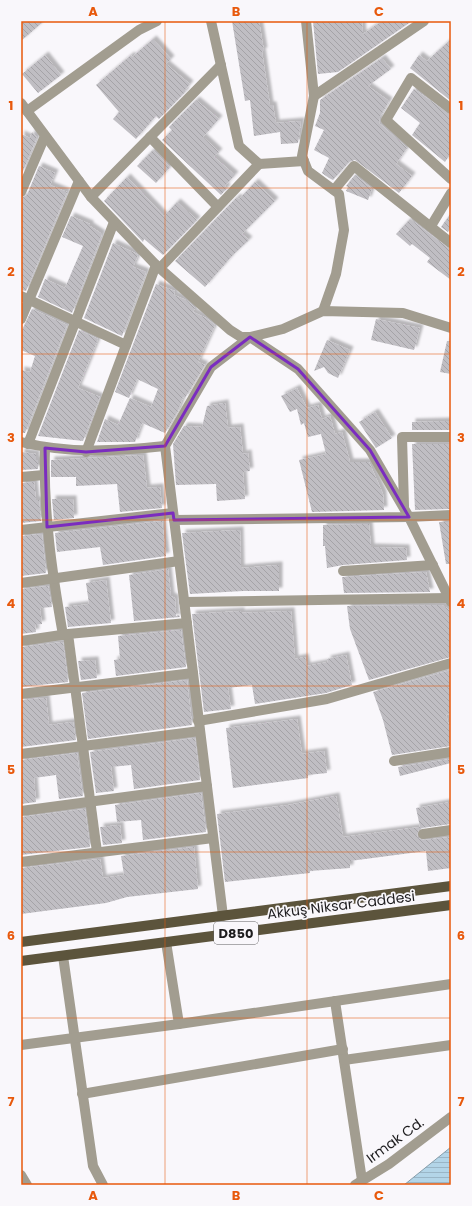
<svg xmlns="http://www.w3.org/2000/svg" width="472" height="1206" font-family="Poppins,sans-serif">
  <defs>
    <pattern id="water-rules" width="6" height="5" patternUnits="userSpaceOnUse"><rect width="6" height="5" fill="#b3d5e8"/><path d="M0 2.5h6" fill="none" stroke="#9ab6c7"/></pattern>
    <pattern id="building-back-hatch" width="6" height="6" patternUnits="userSpaceOnUse"><rect width="6" height="6" fill="#c0bec3"/><path d="M-1 5l2 2M0 0l6 6M5-1l2 2" fill="none" stroke="#a5a3a7"/></pattern>
    <filter id="shadow"><feDropShadow dx="3.5" dy="-3.5" stdDeviation="1" flood-color="#0004"/></filter>
  </defs>
  <rect width="100%" height="100%" fill="#f9f7fb"/>
  <polygon fill="url(#water-rules)" stroke="#869eab" points="451,1147 451,1185 404,1185"/>
  <g fill="url(#building-back-hatch)" filter="url(#shadow)">
    <polygon points="21,21 44,21 21,41"/>
    <polygon points="232,21 259,21 264,51 262,51 270,105 273,105 276,123 301,121 298,143 281,144 280,132 254,136 250,100 245,101"/>
    <polygon points="313,21 362,21 363,34 382,21 412,21 338,72 318,74"/>
    <polygon points="153,39 171,59 166,64 190,84 185,90 186,91 159,119 156,116 136,139 113,119 119,112 96,85 131,55 132,57"/>
    <polygon points="451,39 451,101 410,68 419,55 427,61"/>
    <polygon points="45,55 61,75 38,93 22,74"/>
    <polygon points="382,58 391,69 368,86 389,101 380,117 379,123 407,148 396,164 412,176 399,193 355,160 349,162 333,180 329,178 322,173 329,158 314,150 324,130 315,126 320,113 320,100"/>
    <polygon points="414,89 451,115 451,153 445,162 412,135 420,123 401,108"/>
    <polygon points="196,100 219,119 203,137 219,152 214,157 235,175 225,186 227,188 221,195 162,140 172,130 169,127"/>
    <polygon points="32,132 37,137 21,176 21,134 30,138"/>
    <polygon points="153,150 170,167 156,183 137,166"/>
    <polygon points="39,166 55,173 50,185 67,192 26,291 21,290 21,198 27,195"/>
    <polygon points="355,175 372,189 368,200 346,191 348,187 346,186"/>
    <polygon points="127,177 164,216 177,202 197,220 163,255 144,239 143,242 104,201"/>
    <polygon points="255,182 275,201 242,234 249,240 232,256 205,287 175,261 237,197 239,199"/>
    <polygon points="451,213 451,228 448,232 441,227"/>
    <polygon points="71,216 90,224 90,226 102,234 72,313 38,297 45,279 65,288 73,269 83,246 62,237"/>
    <polygon points="410,219 451,250 451,280 427,262 430,258 412,244 410,246 396,234"/>
    <polygon points="113,243 135,253 138,255 133,267 146,272 122,336 84,318"/>
    <polygon points="156,284 175,291 174,295 186,300 195,308 193,312 206,318 215,325 198,362 205,365 185,398 183,397 178,411 165,433 142,423 135,442 97,442 105,419 118,425 130,398 151,407 158,389 137,379 129,398 115,392"/>
    <polygon points="32,309 67,325 25,433 21,433 21,370 30,372 35,356 21,350 21,332"/>
    <polygon points="376,319 420,328 414,350 371,340"/>
    <polygon points="79,330 98,339 78,388 100,397 83,441 38,436"/>
    <polygon points="327,340 350,350 338,378 328,373 324,367 314,371"/>
    <polygon points="447,341 451,341 451,374 440,372"/>
    <polygon points="297,388 307,408 318,405 322,419 330,416 335,434 342,432 350,462 369,462 383,494 384,510 312,512 299,460 326,454 321,434 308,437 304,423 301,425 297,409 290,412 281,396"/>
    <polygon points="225,403 228,428 240,427 243,454 248,453 250,471 243,472 245,499 217,501 216,484 176,485 173,444 184,426 202,427 207,406"/>
    <polygon points="375,412 392,438 376,448 359,422"/>
    <polygon points="451,421 451,430 412,430 412,422"/>
    <polygon points="412,444 451,444 451,509 415,510"/>
    <polygon points="21,452 36,454 36,460 38,460 38,469 21,470"/>
    <polygon points="143,455 147,488 160,487 162,508 120,512 117,484 76,486 76,477 51,477 51,460"/>
    <polygon points="34,482 36,500 39,500 41,521 21,523 21,483"/>
    <polygon points="52,499 73,499 74,518 54,520"/>
    <polygon points="162,521 166,556 103,565 100,547 57,552 55,533"/>
    <polygon points="439,522 451,522 451,564 446,564"/>
    <polygon points="369,524 371,547 406,548 407,560 343,565 327,568 325,546 323,546 323,525"/>
    <polygon points="240,530 241,568 279,565 279,591 243,591 190,594 182,533"/>
    <polygon points="42,534 46,573 21,576 21,536"/>
    <polygon points="168,569 171,596 175,598 176,616 179,615 180,617 134,621 129,575"/>
    <polygon points="426,572 430,592 344,593 342,577"/>
    <polygon points="106,580 111,623 68,627 65,607 89,604 86,583"/>
    <polygon points="48,586 52,607 40,608 42,624 35,625 36,632 21,634 21,589"/>
    <polygon points="442,605 451,611 451,657 369,680 350,629 347,606"/>
    <polygon points="241,611 241,613 291,611 295,659 305,657 307,666 328,662 327,659 346,655 352,685 326,693 255,704 252,685 228,688 231,709 204,712 192,614"/>
    <polygon points="181,630 186,667 116,676 114,660 120,659 118,636"/>
    <polygon points="63,642 68,682 21,687 21,647"/>
    <polygon points="95,660 97,678 81,680 78,661"/>
    <polygon points="451,670 451,713 446,715 451,732 451,746 392,755 383,720 373,692"/>
    <polygon points="187,680 192,725 88,739 82,693"/>
    <polygon points="46,698 49,725 73,722 76,740 21,747 21,700"/>
    <polygon points="297,719 302,754 324,751 327,773 308,775 308,778 233,788 226,728"/>
    <polygon points="195,738 200,780 134,789 131,765 111,767 114,791 96,793 90,752"/>
    <polygon points="77,753 83,796 59,799 56,775 34,778 36,802 21,804 21,760"/>
    <polygon points="451,759 451,763 400,776 398,767"/>
    <polygon points="201,793 206,832 143,840 141,820 117,822 115,805"/>
    <polygon points="336,796 343,837 420,827 416,808 451,802 451,824 422,828 419,829 417,835 418,838 424,840 451,837 451,868 428,871 426,851 350,861 350,868 310,871 310,873 225,882 217,814 288,805"/>
    <polygon points="85,809 90,847 21,855 21,817"/>
    <polygon points="120,825 122,843 103,845 100,827"/>
    <polygon points="194,847 198,889 127,897 106,903 21,914 21,868 100,859 103,878 124,875 121,856"/>
  </g>
  <g fill="none" stroke-linecap="round" stroke-linejoin="round">
    <g stroke="#a29d90" stroke-width="10">
      <polyline points="211,21 239,146 259,164 304,161"/>
      <polyline points="306,21 314,96 302,156 308,171 339,194 344,230 336,274 323,311"/>
      <polyline points="314,96 424,21"/>
      <polyline points="21,103 91,197 156,265 230,330 241,337 250,337 298,369 370,450 409,517 451,602"/>
      <polyline points="451,109 411,78 386,120 451,179"/>
      <polyline points="27,111 139,30 157,21"/>
      <polyline points="150,137 218,207"/>
      <polyline points="334,190 354,166 451,243"/>
      <polyline points="21,192 45,136"/>
      <polyline points="91,197 221,65"/>
      <polyline points="431,226 451,193"/>
      <polyline points="160,268 259,164"/>
      <polyline points="21,296 126,345"/>
      <polyline points="21,319 79,181"/>
      <path d="M21 442C69 454 116 451 165 446"/>
      <polyline points="28,444 114,222"/>
      <path d="M45 448C43 511 52 573 63 635"/>
      <polyline points="86,452 156,265"/>
      <polyline points="21,477 44,475"/>
      <polyline points="404,506 402,437 451,437"/>
      <polyline points="174,520 409,517 451,515"/>
      <polyline points="21,530 173,513"/>
      <polyline points="343,571 433,565"/>
      <polyline points="21,583 179,561"/>
      <polyline points="184,602 449,598"/>
      <polyline points="68,634 97,852"/>
      <polyline points="21,641 68,634 187,623"/>
      <polyline points="21,694 193,673"/>
      <polyline points="198,721 327,699 451,663"/>
      <polyline points="21,754 200,731"/>
      <polyline points="394,761 451,752"/>
      <polyline points="21,811 207,786"/>
      <polyline points="423,834 451,830"/>
      <polyline points="21,862 213,838"/>
      <polyline points="223,916 165,446 211,367 250,337 283,329 323,311 403,313 451,328"/>
      <polyline points="166,942 179,1024"/>
      <polyline points="63,956 93,1166 103,1185"/>
      <polyline points="335,1001 362,1180"/>
      <polyline points="21,1045 179,1024 451,984"/>
      <polyline points="344,1060 451,1045"/>
      <polyline points="82,1094 343,1049"/>
      <polyline points="21,1175 27,1185"/>
      <polyline points="355,1185 389,1164 451,1117"/>
    </g>
    <g stroke="#5c543c" stroke-width="10">
      <polyline points="21,942 451,886"/>
      <polyline points="21,961 451,905"/>
    </g>
  </g>
  <path fill="none" stroke="#7b2cbf" stroke-width="3" stroke-linejoin="round" d="M250 337 298 369 370 450 409 517 174 520 173 513 47 527 45 448 86 452 165 446 211 367Z"/>
  <path fill="none" stroke="#e8590c" stroke-width="1" stroke-opacity="0.55" d="M165 21V1185M307 21V1185M21 188H451M21 354H451M21 520H451M21 686H451M21 852H451M21 1018H451"/>
  <g text-anchor="middle" dominant-baseline="central" stroke-width="3.5" stroke-linejoin="round" paint-order="stroke">
    <rect fill="#f9f7fb" stroke="#5f5e60" stroke-width="1" x="214" y="922" width="44" height="22" rx="3"/>
    <g font-size="13" font-weight="bold" fill="#1d1c1e">
      <text x="236" y="933">D850</text>
    </g>
    <g font-size="14" fill="#1d1c1e" stroke="#f9f7fb">
      <text transform="translate(341 905) rotate(-7)">Akkuş Niksar Caddesi</text>
      <text transform="translate(395 1140) rotate(-36)">Irmak Cd.</text>
    </g>
  </g>
  <rect width="472" height="1206" fill="none" stroke="#f9f7fb" stroke-width="44"/>
  <rect x="22" y="22" width="428" height="1162" fill="none" stroke="#e8590c" stroke-width="1.5"/>
  <g font-size="13" text-anchor="middle" font-weight="bold" fill="#e8590c">
    <text x="93" y="16">A</text>
    <text x="236" y="16">B</text>
    <text x="379" y="16">C</text>
    <text x="11" y="110">1</text>
    <text x="461" y="110">1</text>
    <text x="11" y="276">2</text>
    <text x="461" y="276">2</text>
    <text x="11" y="442">3</text>
    <text x="461" y="442">3</text>
    <text x="11" y="608">4</text>
    <text x="461" y="608">4</text>
    <text x="11" y="774">5</text>
    <text x="461" y="774">5</text>
    <text x="11" y="940">6</text>
    <text x="461" y="940">6</text>
    <text x="11" y="1106">7</text>
    <text x="461" y="1106">7</text>
    <text x="93" y="1200">A</text>
    <text x="236" y="1200">B</text>
    <text x="379" y="1200">C</text>
  </g>
</svg>
